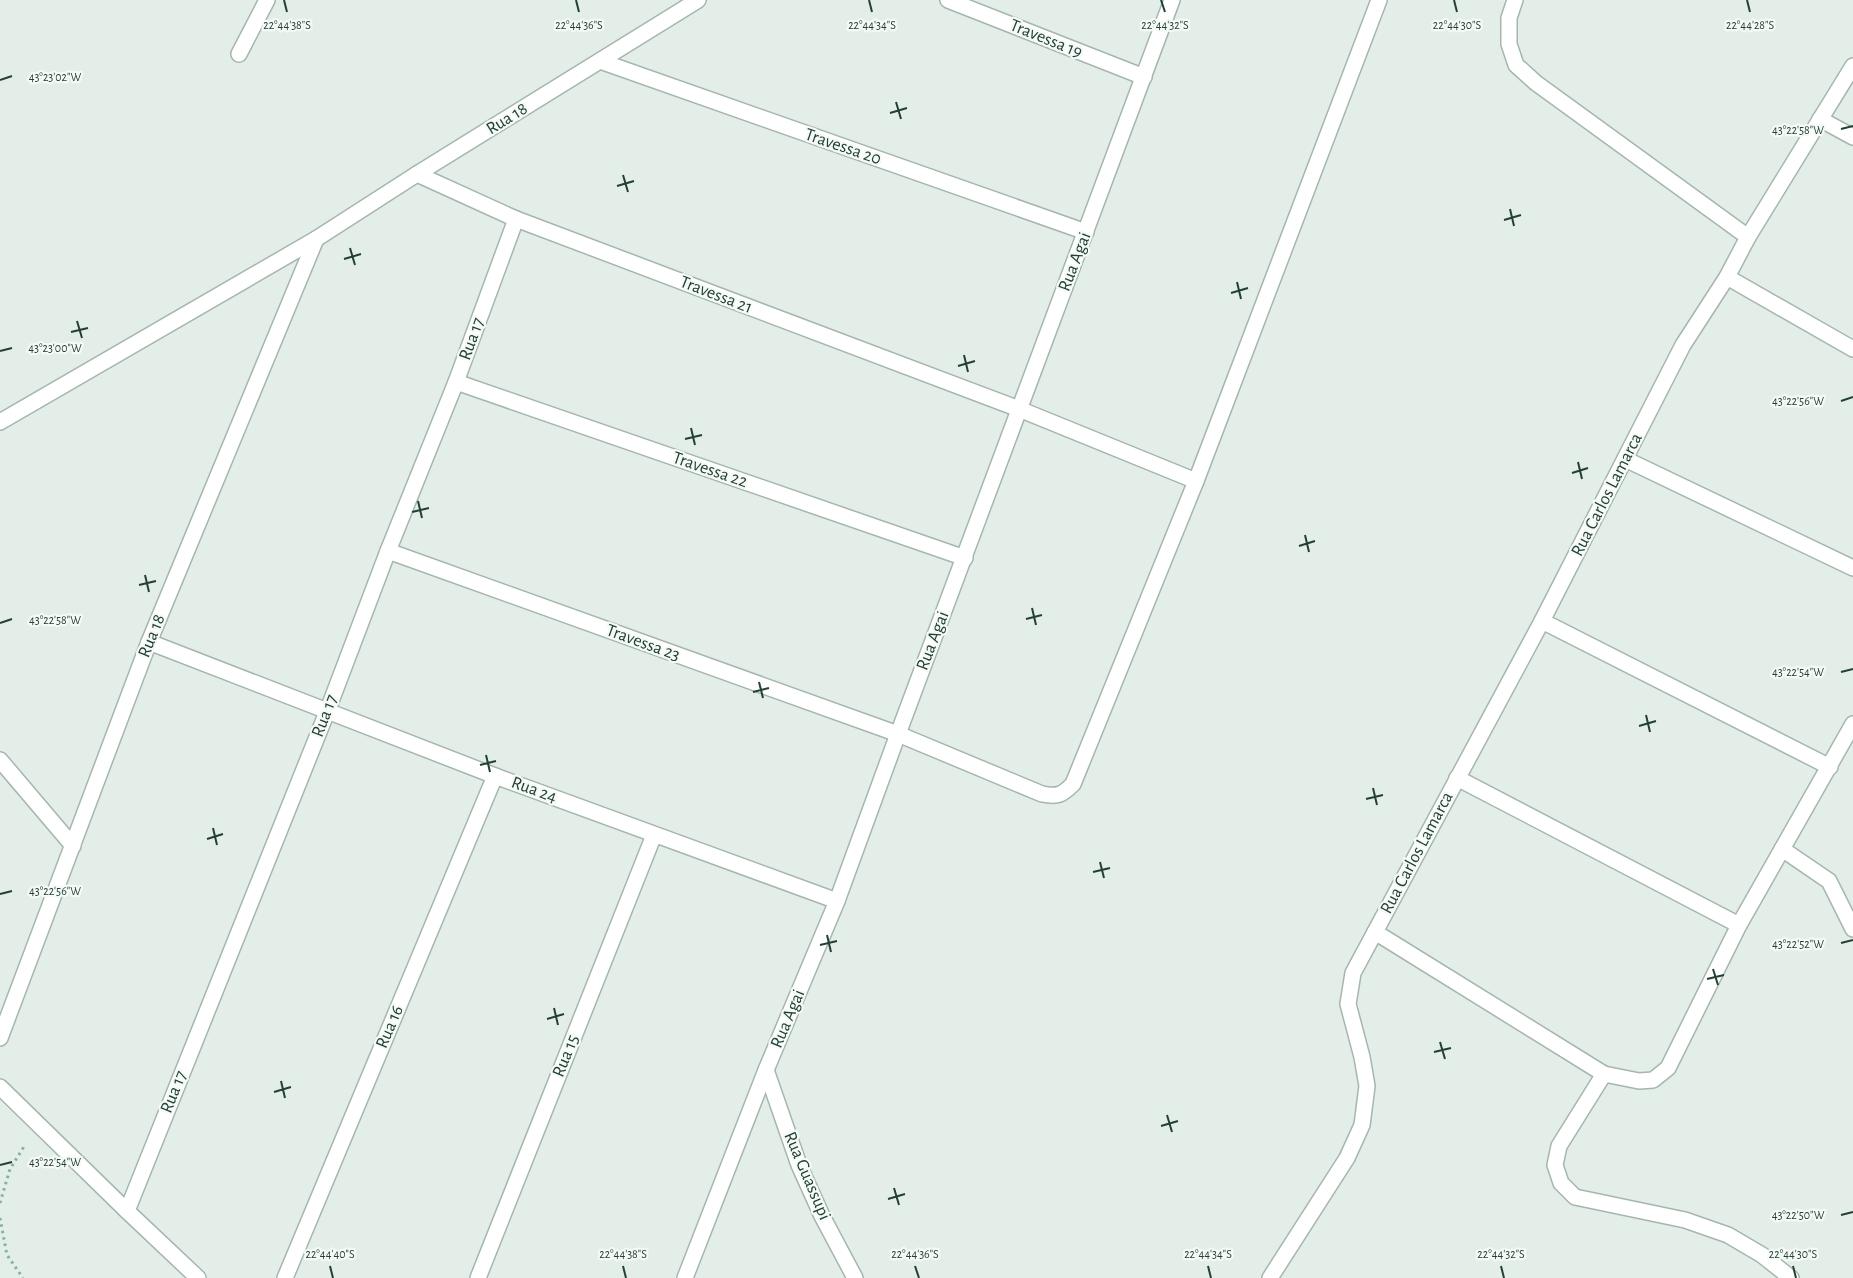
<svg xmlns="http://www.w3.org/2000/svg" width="1853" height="1278" font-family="'Alegreya Sans',sans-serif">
  <rect width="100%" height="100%" fill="#e4eee8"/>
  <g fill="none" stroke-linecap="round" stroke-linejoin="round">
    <defs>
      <g id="minor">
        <polyline points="948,0 1144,77"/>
        <polyline points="1515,0 1509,18 1509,44 1516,65 1536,83 1748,237"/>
        <polyline points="239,54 267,0"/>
        <polyline points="600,61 1086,232"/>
        <polyline points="1820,119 1853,137"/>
        <polyline points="417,174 516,219 1019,409 1196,481"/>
        <polyline points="1727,277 1853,349"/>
        <polyline points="456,382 965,558"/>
        <polyline points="0,422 316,239 417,174 698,0"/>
        <polyline points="1625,459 1853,568"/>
        <path d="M388 551 898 734 1042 794C1058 797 1062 795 1073 784L1196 481 1379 0"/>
        <polyline points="1542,621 1830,767"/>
        <polyline points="149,642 495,776 837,901"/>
        <polyline points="0,760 73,846"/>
        <polyline points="1457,778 1739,925"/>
        <polyline points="1782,849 1829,881 1853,929"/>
        <polyline points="1375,932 1604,1074 1639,1081 1653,1080 1668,1068 1739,925 1853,724"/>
        <polyline points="0,1038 149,642 316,239"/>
        <polyline points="766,1070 799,1165 822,1216 855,1278"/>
        <polyline points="1604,1074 1559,1146 1555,1165 1561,1183 1575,1197 1685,1220 1728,1235 1762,1255 1791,1278"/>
        <polyline points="127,1211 327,712 388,551 456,382 516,219"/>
        <polyline points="285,1278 495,776"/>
        <polyline points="478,1278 654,835"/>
        <polyline points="1270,1278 1347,1158 1362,1125 1367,1086 1362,1057 1348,1004 1353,973 1542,621 1683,345 1727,277 1748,237 1853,66"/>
      </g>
      <g id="tertiary">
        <polyline points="0,1087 127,1211 198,1278"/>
        <polyline points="685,1278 766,1070 837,901 898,734 1172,0"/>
      </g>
    </defs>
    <use href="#minor" stroke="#a6b6af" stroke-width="18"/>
    <use href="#tertiary" stroke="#a6b6af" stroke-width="18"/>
    <g stroke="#83b39f" stroke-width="3" stroke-dasharray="2.5 4" stroke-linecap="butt">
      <polyline points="0,1203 10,1169 25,1145"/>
      <polyline points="0,1218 7,1255 23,1278"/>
    </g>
    <use href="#minor" stroke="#fff" stroke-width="15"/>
    <use href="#tertiary" stroke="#fff" stroke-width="15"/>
  </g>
  <path fill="none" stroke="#224035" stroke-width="2" d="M284 0 287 12M576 0 579 12M869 0 872 12M1161 0 1165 12M1454 0 1457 12M1747 0 1750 12M0 80 12 76M896 102 901 119M890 113 907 108M1841 129 1853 126M623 175 628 192M617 186 634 181M1510 209 1514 226M1504 220 1521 215M350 248 355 265M344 259 361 254M1237 282 1241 299M1231 293 1248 288M77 321 82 338M71 332 88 328M0 351 12 348M964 355 968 372M958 366 975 361M1841 401 1853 397M691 428 695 445M685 439 702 435M1578 462 1582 479M1572 473 1588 468M418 501 422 518M412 512 429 508M1305 535 1309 552M1299 546 1315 541M145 575 149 592M139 585 156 581M1032 608 1036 625M1026 619 1042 615M0 623 12 619M1841 672 1853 669M759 682 763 698M753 692 769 688M1646 715 1650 732M1639 726 1656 721M486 755 490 772M480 765 496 761M1373 788 1377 805M1366 799 1383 795M213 828 217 845M207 839 223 834M1100 862 1104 878M1093 872 1110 868M0 894 12 891M827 935 831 952M1841 943 1853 940M820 945 837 941M1713 969 1718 985M1707 979 1724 975M554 1008 558 1025M547 1019 564 1014M1440 1042 1445 1059M1434 1052 1451 1048M281 1081 285 1098M274 1092 291 1087M1167 1115 1172 1132M1161 1126 1178 1121M0 1165 12 1162M894 1188 899 1205M888 1199 905 1194M1841 1215 1853 1212M330 1266 333 1278M623 1266 626 1278M915 1266 919 1278M1208 1266 1211 1278M1501 1266 1504 1278M1793 1266 1796 1278"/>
  <g text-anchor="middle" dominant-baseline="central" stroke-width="4.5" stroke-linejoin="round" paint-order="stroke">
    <g font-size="18" fill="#224035" stroke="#f5faf7">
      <text transform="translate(1046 39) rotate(22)">Travessa 19</text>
      <text transform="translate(507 119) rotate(-32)">Rua 18</text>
      <text transform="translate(843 147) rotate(19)">Travessa 20</text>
      <text transform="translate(1075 262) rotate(-69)">Rua Agai</text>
      <text transform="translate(716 295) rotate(21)">Travessa 21</text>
      <text transform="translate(472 339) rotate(-70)">Rua 17</text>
      <text transform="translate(710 470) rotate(19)">Travessa 22</text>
      <text transform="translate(1607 495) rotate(-63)">Rua Carlos Lamarca</text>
      <text transform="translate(152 636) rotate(-68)">Rua 18</text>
      <text transform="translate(933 641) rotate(-69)">Rua Agai</text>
      <text transform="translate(643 643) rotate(20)">Travessa 23</text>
      <text transform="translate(325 716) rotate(-69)">Rua 17</text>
      <text transform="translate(534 790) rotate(20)">Rua 24</text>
      <text transform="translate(1417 853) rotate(-62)">Rua Carlos Lamarca</text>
      <text transform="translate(788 1019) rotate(-67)">Rua Agai</text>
      <text transform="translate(390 1027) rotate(-67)">Rua 16</text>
      <text transform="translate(566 1056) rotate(-68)">Rua 15</text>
      <text transform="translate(174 1092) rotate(-68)">Rua 17</text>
      <text transform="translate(807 1176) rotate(67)">Rua Guassupi</text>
    </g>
  </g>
  <g font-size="12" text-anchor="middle" fill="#224035" stroke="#f5faf7" stroke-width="4.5" stroke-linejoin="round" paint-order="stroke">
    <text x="287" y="29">22°44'38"S</text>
    <text x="579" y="29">22°44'36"S</text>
    <text x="872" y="29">22°44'34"S</text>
    <text x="1165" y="29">22°44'32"S</text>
    <text x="1457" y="29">22°44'30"S</text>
    <text x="1750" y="29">22°44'28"S</text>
    <text x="55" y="81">43°23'02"W</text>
    <text x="1798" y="134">43°22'58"W</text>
    <text x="55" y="352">43°23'00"W</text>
    <text x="1798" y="405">43°22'56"W</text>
    <text x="55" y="624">43°22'58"W</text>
    <text x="1798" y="676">43°22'54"W</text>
    <text x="55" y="895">43°22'56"W</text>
    <text x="1798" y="948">43°22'52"W</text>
    <text x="55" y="1166">43°22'54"W</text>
    <text x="1798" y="1219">43°22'50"W</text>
    <text x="330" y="1258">22°44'40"S</text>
    <text x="623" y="1258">22°44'38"S</text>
    <text x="915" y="1258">22°44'36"S</text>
    <text x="1208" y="1258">22°44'34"S</text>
    <text x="1501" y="1258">22°44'32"S</text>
    <text x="1793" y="1258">22°44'30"S</text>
  </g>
</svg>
